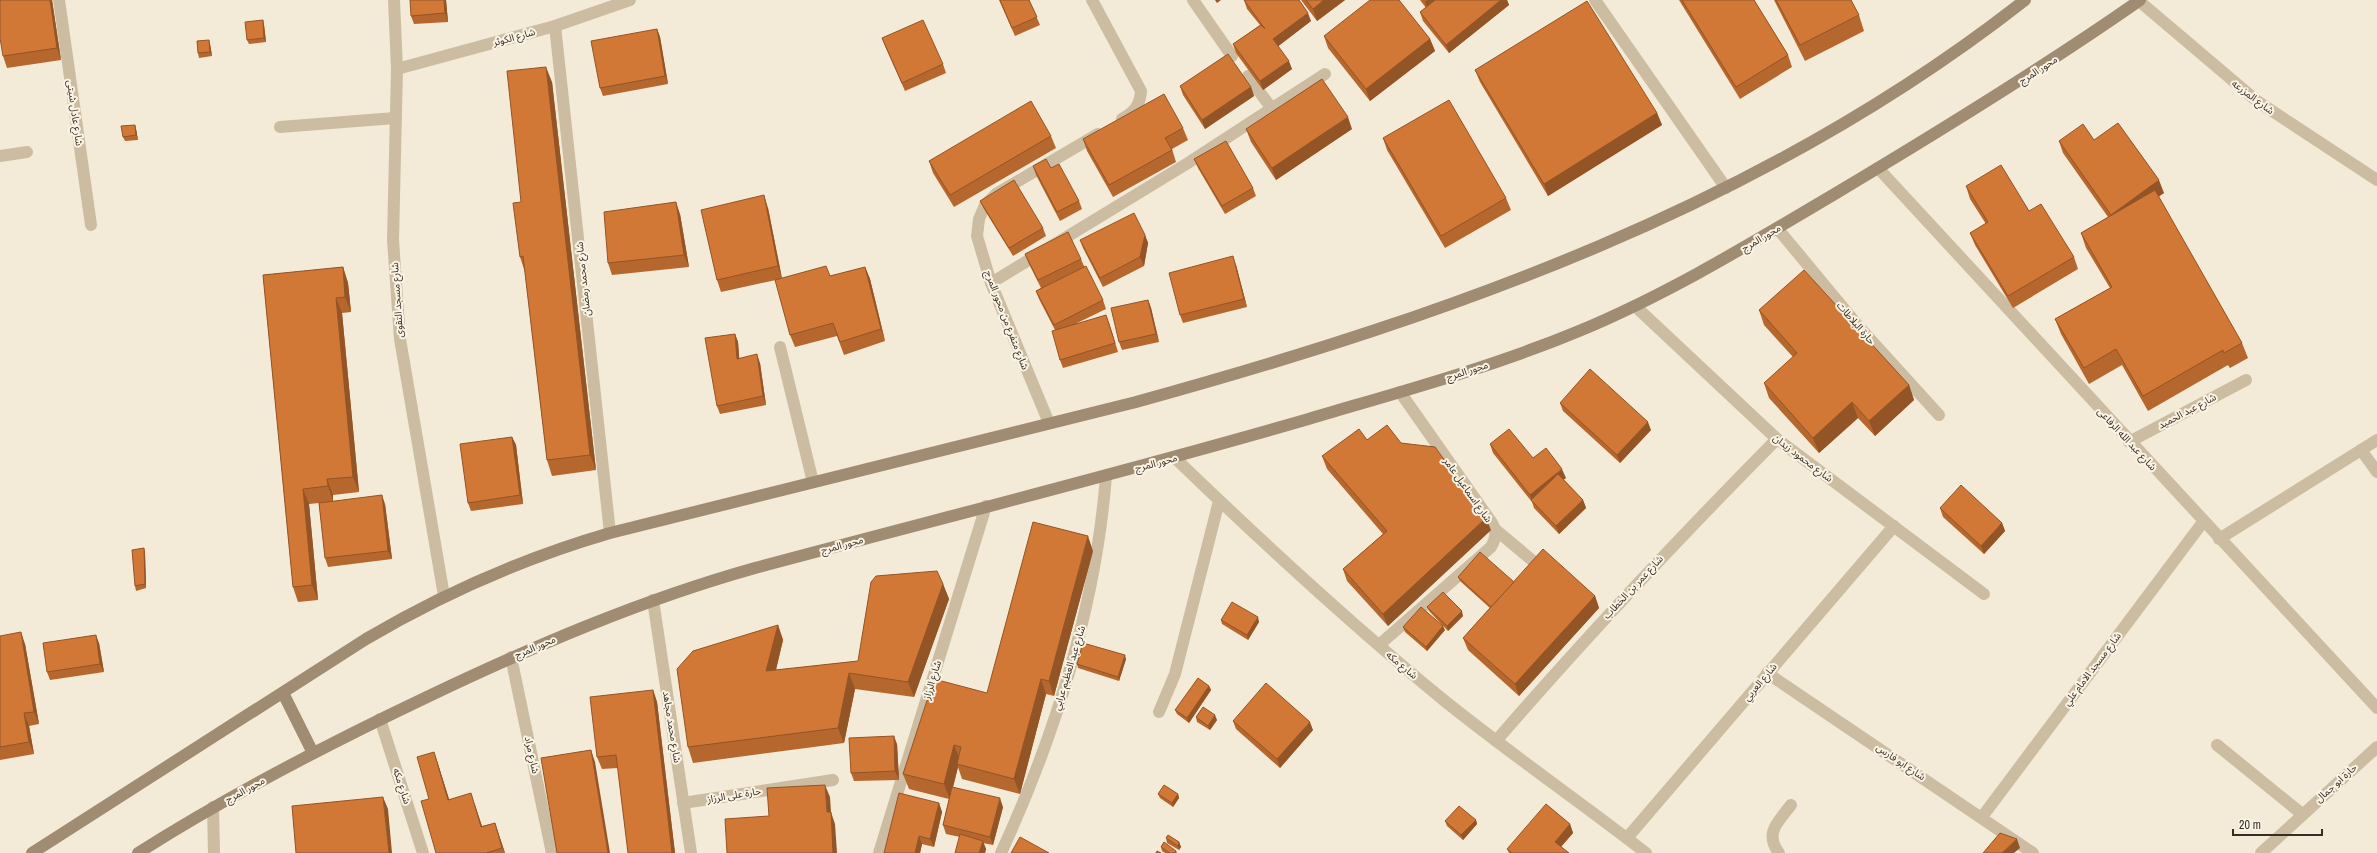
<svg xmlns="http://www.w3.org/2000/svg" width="2377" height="853" font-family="'Archivo Narrow','Noto Sans Arabic',sans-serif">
  <rect width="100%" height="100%" fill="#f3ebd7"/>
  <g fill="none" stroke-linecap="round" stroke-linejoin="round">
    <polyline stroke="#ccbda2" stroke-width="12" points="1159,712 1175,674 1219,501"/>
    <g stroke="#ccbda2" stroke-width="12">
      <polyline points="59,0 91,225"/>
      <polyline points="394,0 397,69 393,240 400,339 444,596"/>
      <path d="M1092 0 1141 91C1140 106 1134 112 1122 119"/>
      <polyline points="1193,0 1232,56"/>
      <polyline points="1595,0 1726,188"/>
      <polyline points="2139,1 2257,101 2377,180"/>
      <polyline points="555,26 610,533"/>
      <polyline points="397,69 555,26 630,0"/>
      <polyline points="1248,76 1272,109"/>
      <polyline points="280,127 395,118"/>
      <polyline points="0,156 27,152"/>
      <polyline points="1878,168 2377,708"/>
      <polyline points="1777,228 1860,328 1939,415"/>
      <polyline points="991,283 1188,163 1325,74"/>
      <polyline points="1635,306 1777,439 1984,594"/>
      <polyline points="780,347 813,482"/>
      <polyline points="1049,423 991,283 977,236 979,219 985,205 996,194 1098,134"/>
      <polyline points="2129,442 2246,380"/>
      <polyline points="2361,450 2377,472"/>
      <path d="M1175 458C1262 542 1352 625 1446 702 1511 754 1580 802 1646 853"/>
      <polyline points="1496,530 1533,561"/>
      <polyline points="2219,539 2377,440"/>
      <polyline points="653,600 691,853"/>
      <path d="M1379 645 1491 547C1496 538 1497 532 1492 523L1400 392"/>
      <polyline points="511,657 552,853"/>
      <polyline points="1767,673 2033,853"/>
      <polyline points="380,719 423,853"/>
      <path d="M1496 741C1586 637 1680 537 1777 439"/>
      <polyline points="2217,745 2302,814"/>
      <polyline points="683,803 833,780"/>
      <polyline points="213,807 214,853"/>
      <polyline points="1982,817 2203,522"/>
      <polyline points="1627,838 1894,526"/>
      <polyline points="879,853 986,506"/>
      <path d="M1001 853C1055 736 1096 605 1106 476"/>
      <path d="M1779 853C1764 833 1778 822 1791 805"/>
      <polyline points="2261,853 2377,747"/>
    </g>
    <g stroke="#a08c73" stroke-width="12">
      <polyline points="283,693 313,753"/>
      <path d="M32 853 366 639C444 593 524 558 610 533L1136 402C1452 315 1764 205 2025 0"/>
      <path d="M138 853C231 794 328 744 427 697 534 646 641 600 755 568 938 519 1122 473 1305 420 1396 393 1490 368 1579 331 1668 294 1750 244 1833 195 1937 133 2040 70 2140 0"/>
    </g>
  </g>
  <g fill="#b5672e">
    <polygon points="52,0 61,60 7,68 3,56"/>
    <polygon points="446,0 448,22 414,24 411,16"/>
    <polygon points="999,0 1029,0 1040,25 1015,36"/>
    <polygon points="1244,0 1311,21 1278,46 1292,69 1263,90 1236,53 1233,44 1260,25 1247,9"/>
    <polygon points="1301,0 1345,0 1317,21"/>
    <polygon points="1420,0 1507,0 1509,5 1449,53 1423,21 1420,12 1426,8"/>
    <polygon points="1679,0 1754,0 1788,55 1792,67 1740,99"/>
    <polygon points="1774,0 1851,0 1859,15 1864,31 1805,61"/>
    <polygon points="263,20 264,25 266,42 249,44 247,40"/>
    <polygon points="657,29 660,37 668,84 603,96 600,88"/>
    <polygon points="1324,36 1430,39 1435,51 1370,101 1328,48"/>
    <polygon points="882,38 943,64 946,73 905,91 885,46"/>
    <polygon points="209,40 210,44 212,56 199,58 198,53"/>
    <polygon points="1475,70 1657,113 1662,125 1548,196 1480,82"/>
    <polygon points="552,82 596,470 552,476 547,460 525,272 520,257 521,202"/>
    <polygon points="1180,86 1251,87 1254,96 1205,129 1183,95"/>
    <polygon points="135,125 136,129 138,140 125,141 123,137"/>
    <polygon points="1183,128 1188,140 1172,149 1176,162 1113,197 1087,151 1083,139"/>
    <polygon points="1246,129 1352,129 1276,180 1251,142"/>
    <polygon points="1051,136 1056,148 954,207 933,173 929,161"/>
    <polygon points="1383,138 1506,198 1511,210 1445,248 1387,150"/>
    <polygon points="2094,140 2164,193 2158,196 2242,343 2248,358 2230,368 2228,365 2148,411 2122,365 2089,384 2061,334 2055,319 2110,288 2086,248 2081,233 2108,217 2063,153 2059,141"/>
    <polygon points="1194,159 1253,188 1256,196 1225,214 1198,168"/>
    <polygon points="1033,166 1051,168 1079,201 1082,209 1060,221 1036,175"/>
    <polygon points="1966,186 2029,211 2074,257 2078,269 2013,308 1975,245 1970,233 1986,224 1970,199"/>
    <polygon points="980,201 1043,228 1046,236 1013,256 984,209"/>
    <polygon points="768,208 782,278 830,276 865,267 870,279 885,341 844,355 837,336 795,347 790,335 776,280 721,292 717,280"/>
    <polygon points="680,214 689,267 612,275 608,263"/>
    <polygon points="1145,235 1148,243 1144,266 1103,287 1083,248 1080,240"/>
    <polygon points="1025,254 1081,259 1084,266 1103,300 1106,309 1077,323 1109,323 1118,352 1063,368 1060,360 1055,330 1039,299 1036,291 1041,288 1028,262"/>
    <polygon points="1236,265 1247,307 1183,323 1180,315"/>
    <polygon points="343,267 348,283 351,312 342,313 359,492 333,495 333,501 385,504 392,559 328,567 325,558 319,503 309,504 318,600 298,602 293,587 263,275"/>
    <polygon points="1148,300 1151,308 1159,342 1122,350 1119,342"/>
    <polygon points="1759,310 1909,385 1914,400 1875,436 1858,418 1819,453 1769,398 1764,383 1793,357 1764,325"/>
    <polygon points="735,334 738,342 739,358 760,363 766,405 720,414 717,406"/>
    <polygon points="1560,403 1651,430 1620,463 1563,411"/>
    <polygon points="512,437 516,445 523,504 471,511 468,503"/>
    <polygon points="1367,440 1401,443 1491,530 1388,626 1347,581 1343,569 1383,534 1327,469 1322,456"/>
    <polygon points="1490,444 1533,458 1566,478 1563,479 1583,500 1586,508 1559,534 1534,508 1532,502 1493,453"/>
    <polygon points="1940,508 2002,523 2005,531 1984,554 1943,517"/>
    <polygon points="144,548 145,553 146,588 136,591 135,586"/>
    <polygon points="1093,551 1054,696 1046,694 1020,794 962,779 958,767 953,787 1003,807 993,845 983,843 986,849 985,853 955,853 960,837 946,834 943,825 949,799 909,789 903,774 987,693"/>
    <polygon points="1458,577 1514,582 1595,596 1599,608 1519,696 1468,650 1463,638 1490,608 1460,581"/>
    <polygon points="943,584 949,599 914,697 855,689 844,743 693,763 688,747 778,625 783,640 776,670 858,661"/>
    <polygon points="1427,607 1463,616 1448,631 1429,611"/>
    <polygon points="1221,620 1259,622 1248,640 1222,624"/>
    <polygon points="1403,627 1445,630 1427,651 1405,632"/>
    <polygon points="0,636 25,644 39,724 29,726 34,754 0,760"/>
    <polygon points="99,643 104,672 50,680 47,672"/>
    <polygon points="1126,659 1119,681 1078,668 1077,664"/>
    <polygon points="1209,686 1211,690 1189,723 1177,714 1175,710"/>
    <polygon points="653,690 657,702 675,853 628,853 618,768 602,769 597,757"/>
    <polygon points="1196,717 1217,720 1210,730 1197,722"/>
    <polygon points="1233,721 1313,730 1280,768 1236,729"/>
    <polygon points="897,744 899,780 854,781 851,773"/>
    <polygon points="434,752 438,764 449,799 475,805 482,826 495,823 505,853 436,853 429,799"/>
    <polygon points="1158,794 1178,794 1179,798 1173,807 1160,798"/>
    <polygon points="939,803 942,812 934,847 922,844 920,853 884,853"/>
    <polygon points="1476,820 1477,824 1463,840 1447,826 1445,821"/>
    <polygon points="1570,824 1573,833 1561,847 1569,853 1509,853 1507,849"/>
    <polygon points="1166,838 1179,842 1181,847 1179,850 1167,843"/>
    <polygon points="1161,847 1176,851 1177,853 1165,853 1162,851"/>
  </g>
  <g fill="#935426">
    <polygon points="50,0 52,0 61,60 57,48"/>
    <polygon points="444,0 446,0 448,22 445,13"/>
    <polygon points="1215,0 1221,0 1217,3"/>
    <polygon points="1324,0 1345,0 1317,21 1313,9"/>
    <polygon points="1427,0 1442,0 1428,10 1425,2"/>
    <polygon points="1501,0 1507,0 1509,5 1449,53 1446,45"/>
    <polygon points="1308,13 1311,21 1276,48 1273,39"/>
    <polygon points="263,20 264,25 266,42 264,38"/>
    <polygon points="657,29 660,37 668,84 665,76"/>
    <polygon points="1430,39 1435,51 1370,101 1366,89"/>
    <polygon points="209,40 210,44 212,56 210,52"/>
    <polygon points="1289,61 1292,69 1263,90 1260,81"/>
    <polygon points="546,67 552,82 596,470 590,455"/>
    <polygon points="1251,87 1254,96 1205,129 1202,120"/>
    <polygon points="1657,113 1662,125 1548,196 1544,184"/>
    <polygon points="1348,117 1352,129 1276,180 1272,168"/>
    <polygon points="135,125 136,129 138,140 136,135"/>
    <polygon points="2159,180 2164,193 2115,227 2111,215"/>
    <polygon points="764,195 768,208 782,279 778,266"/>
    <polygon points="676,202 680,214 689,267 684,255"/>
    <polygon points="1145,235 1148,243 1144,266 1140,257"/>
    <polygon points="1233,256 1236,265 1247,307 1244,299"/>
    <polygon points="343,267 348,283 351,312 345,297"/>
    <polygon points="865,267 870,279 885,341 881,329"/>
    <polygon points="336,298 342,313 359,492 353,477"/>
    <polygon points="1148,300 1151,308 1159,342 1156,334"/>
    <polygon points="1106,315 1109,323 1118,352 1115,343"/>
    <polygon points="735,334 738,342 740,367 737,359"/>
    <polygon points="757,354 760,363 766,405 763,396"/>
    <polygon points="1909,385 1914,400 1875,436 1869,421"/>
    <polygon points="1852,402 1858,418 1819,453 1813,438"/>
    <polygon points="1648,422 1651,430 1620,463 1617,455"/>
    <polygon points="512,437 516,445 523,504 520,495"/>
    <polygon points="1562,469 1566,478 1534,503 1532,501 1530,495"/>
    <polygon points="327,479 333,495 333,502 328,486"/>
    <polygon points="303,489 309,504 318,600 312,585"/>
    <polygon points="382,495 385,504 392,559 388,551"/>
    <polygon points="1583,500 1586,508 1559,534 1556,526"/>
    <polygon points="1486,518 1491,530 1388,626 1383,614"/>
    <polygon points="2002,523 2005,531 1984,554 1981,546"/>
    <polygon points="1088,536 1093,551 1054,696 1049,681"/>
    <polygon points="144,548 145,553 146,588 145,584"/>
    <polygon points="943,584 949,599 914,697 908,682"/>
    <polygon points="1595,596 1599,608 1519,696 1515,684"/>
    <polygon points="1462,611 1463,616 1448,631 1447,626"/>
    <polygon points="1258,617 1259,622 1248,640 1247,635"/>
    <polygon points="778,625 783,640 772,686 766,671"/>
    <polygon points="1443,626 1445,630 1427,651 1426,647"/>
    <polygon points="21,632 25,644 39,724 34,712"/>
    <polygon points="96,635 99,643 104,672 100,664"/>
    <polygon points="1125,655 1126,659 1119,681 1118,677"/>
    <polygon points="849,673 855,689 844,743 838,728"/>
    <polygon points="1041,679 1046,694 1020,794 1014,779"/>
    <polygon points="1209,686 1211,690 1189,723 1187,718"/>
    <polygon points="653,690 657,702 675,853 672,853"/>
    <polygon points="24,713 29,726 34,754 29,742"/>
    <polygon points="1215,715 1217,720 1210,730 1208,726"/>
    <polygon points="1310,722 1313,730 1280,768 1277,759"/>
    <polygon points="894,736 897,744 899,780 895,771"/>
    <polygon points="954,745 960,760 957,764 958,767 950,799 944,784"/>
    <polygon points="591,750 595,762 610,853 608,853"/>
    <polygon points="434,752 438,764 453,812 448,800"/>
    <polygon points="825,785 830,797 831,812 835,824 837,853 833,853 827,812"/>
    <polygon points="471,793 475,805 486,839 481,827"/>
    <polygon points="1178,794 1179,798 1173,807 1172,803"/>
    <polygon points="383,797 388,809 392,853 389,853"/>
    <polygon points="1000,798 1003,807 993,845 990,837"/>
    <polygon points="939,803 942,812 934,847 930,839"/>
    <polygon points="1476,820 1477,824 1463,840 1461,835"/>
    <polygon points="495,823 505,853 502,848"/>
    <polygon points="1570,824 1573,833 1558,850 1555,842"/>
    <polygon points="919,836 922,844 920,853 915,853"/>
    <polygon points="2017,839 2020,848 2014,853 2002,853"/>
    <polygon points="983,841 986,849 985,853 979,853"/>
    <polygon points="1179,842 1181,847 1179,850 1178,846"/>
  </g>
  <g fill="#d27836" stroke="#935426">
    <polygon points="0,0 50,0 57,48 3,56 0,38"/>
    <polygon points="410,0 444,0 445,13 411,16"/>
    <polygon points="1000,0 1029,0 1037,17 1012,28"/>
    <polygon points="1244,0 1299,0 1308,13 1273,39 1289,61 1260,81 1233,44 1261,25 1265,29"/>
    <polygon points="1306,0 1324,0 1313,9"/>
    <polygon points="1370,0 1399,0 1430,39 1366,89 1324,36"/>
    <polygon points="1435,0 1501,0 1446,45 1420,12"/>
    <polygon points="1682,0 1754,0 1788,55 1736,87"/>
    <polygon points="1776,0 1851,0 1859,15 1800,45"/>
    <polygon points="1587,1 1657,113 1544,184 1475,70"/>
    <polygon points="263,20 264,38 247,40 245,22"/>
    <polygon points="923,20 943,64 902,83 882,38"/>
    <polygon points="657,29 665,76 600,88 591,41"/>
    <polygon points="209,40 210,52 198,53 197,41"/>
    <polygon points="1228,54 1251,87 1202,120 1180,86"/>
    <polygon points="546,67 590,455 547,460 523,256 520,257 513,203 521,202 507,71"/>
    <polygon points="1322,79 1348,117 1272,168 1246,129"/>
    <polygon points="1164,94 1183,128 1165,138 1172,150 1109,185 1083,139"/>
    <polygon points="1449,100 1506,198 1441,236 1383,138"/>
    <polygon points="1031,101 1051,136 950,195 929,161"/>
    <polygon points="2118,123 2159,180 2111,215 2059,141 2083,124 2094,140"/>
    <polygon points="135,125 136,135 123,137 121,126"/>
    <polygon points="1226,141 1253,188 1222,206 1194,159"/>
    <polygon points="1046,159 1051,168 1059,164 1079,201 1057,212 1033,166"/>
    <polygon points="2001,165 2029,211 2041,204 2074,257 2008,296 1970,233 1988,222 1966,186"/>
    <polygon points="1014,180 1043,228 1009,248 980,201"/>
    <polygon points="2155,190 2242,343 2224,353 2223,350 2143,396 2116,349 2084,368 2055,319 2112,287 2081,233"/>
    <polygon points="764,195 778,266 717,280 701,210"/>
    <polygon points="676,202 684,255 608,263 604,212"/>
    <polygon points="1134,213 1145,235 1140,257 1100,278 1080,240"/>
    <polygon points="1068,232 1081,259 1038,280 1025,254"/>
    <polygon points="1233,256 1244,299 1180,315 1169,273"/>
    <polygon points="826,266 830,276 865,267 881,329 840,342 833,323 790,335 775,280"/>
    <polygon points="1086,266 1103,300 1054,325 1036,291"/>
    <polygon points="343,267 345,297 336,298 353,477 327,479 328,486 303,489 312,585 293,587 263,275"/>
    <polygon points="1804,270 1909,385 1869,421 1852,402 1813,438 1764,383 1797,353 1759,310"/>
    <polygon points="1148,300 1156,334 1119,342 1111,308"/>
    <polygon points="1106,315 1115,343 1060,360 1052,331"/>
    <polygon points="735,334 737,359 757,354 763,396 717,406 705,338"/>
    <polygon points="1590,369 1648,422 1617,455 1560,403"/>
    <polygon points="1387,425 1401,443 1435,447 1486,518 1383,614 1343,569 1387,531 1322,456 1359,429 1367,440"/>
    <polygon points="1509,429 1533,458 1546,448 1562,469 1530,495 1490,444"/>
    <polygon points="512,437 520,495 468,503 460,444"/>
    <polygon points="1558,474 1583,500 1556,526 1531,500"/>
    <polygon points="1961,485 2002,523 1981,546 1940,508"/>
    <polygon points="382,495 388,551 325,558 319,503"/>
    <polygon points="1033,522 1088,536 1049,681 1041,679 1014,779 957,764 961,747 954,745 944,784 903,774 934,679 987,693"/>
    <polygon points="144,548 145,584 135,586 132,550"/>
    <polygon points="1543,549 1595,596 1515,684 1463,638"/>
    <polygon points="1480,552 1514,582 1491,607 1458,577"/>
    <polygon points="937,571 943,584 908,682 849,673 838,728 688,747 677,669 693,651 778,625 766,671 858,661 871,582 876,576"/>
    <polygon points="1443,592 1462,611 1447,626 1427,607"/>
    <polygon points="1232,602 1258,617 1247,635 1221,620"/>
    <polygon points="1421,607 1443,626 1426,647 1403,627"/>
    <polygon points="21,632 34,712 24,713 29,742 0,747 0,636"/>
    <polygon points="96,635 100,664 47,672 43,643"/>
    <polygon points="1083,643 1125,655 1118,677 1077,664"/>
    <polygon points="1198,678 1209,686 1187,718 1175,710"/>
    <polygon points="1266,683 1310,722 1277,759 1233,721"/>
    <polygon points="653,690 672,853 628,853 616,755 597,757 590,697"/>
    <polygon points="1203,707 1215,715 1208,726 1196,717"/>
    <polygon points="894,736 895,771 851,773 849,738"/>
    <polygon points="591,750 608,853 557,853 541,758"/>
    <polygon points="434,752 448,800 471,793 481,827 495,823 502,848 486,853 436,853 421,801 429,799 417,757"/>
    <polygon points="825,785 827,812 831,812 833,853 727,853 725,819 769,816 767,788"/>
    <polygon points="1164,785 1178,794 1172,803 1158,794"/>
    <polygon points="952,787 1000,798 990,837 943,825"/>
    <polygon points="899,793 939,803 930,839 919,836 915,853 884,853"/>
    <polygon points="383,797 389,853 296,853 292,806"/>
    <polygon points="1546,804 1570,824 1555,842 1569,853 1512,853 1507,849"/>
    <polygon points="1459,806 1476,820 1461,835 1445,821"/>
    <polygon points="2000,833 2017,839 2002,853 1983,853"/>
    <polygon points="960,834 983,841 979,853 955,853"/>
    <polygon points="1168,835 1179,842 1178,846 1166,838"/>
    <polygon points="1020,837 1049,853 1011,853"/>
    <polygon points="1164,842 1176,851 1175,853 1170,853 1161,847"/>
    <polygon points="1157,851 1161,853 1156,853"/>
  </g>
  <g text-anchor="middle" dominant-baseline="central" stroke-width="4" stroke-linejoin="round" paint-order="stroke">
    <g font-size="10" fill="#362e25" stroke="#fbf4e4">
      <text transform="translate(514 37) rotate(-15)">شارع الكوثر</text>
      <text transform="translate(2038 70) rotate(-33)">محور المرج</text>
      <text transform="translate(2253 97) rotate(37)">شارع المزرعه</text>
      <text transform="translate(75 113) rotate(82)">شارع عادل شيتى</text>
      <text transform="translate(1761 238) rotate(-31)">محور المرج</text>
      <text transform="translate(583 279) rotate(-96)">شارع محمد رمضان</text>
      <text transform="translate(397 300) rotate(-94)">شارع مسجد التقوى</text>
      <text transform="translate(1007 320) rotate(69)">شارع متفرع من محور المرج</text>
      <text transform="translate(1856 323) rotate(49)">حارة البلاطات</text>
      <text transform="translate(1467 371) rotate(-18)">محور المرج</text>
      <text transform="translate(2187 411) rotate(-28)">شارع عبد الحميد</text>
      <text transform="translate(2127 439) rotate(47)">شارع عبد الله الرفاعى</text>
      <text transform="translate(1803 458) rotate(37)">شارع محمود زيدان</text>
      <text transform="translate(1156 463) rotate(-15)">محور المرج</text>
      <text transform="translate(1468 490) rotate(55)">شارع اسماعيل عامر</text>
      <text transform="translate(842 545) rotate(-15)">محور المرج</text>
      <text transform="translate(1633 587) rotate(-47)">شارع عمر بن الخطاب</text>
      <text transform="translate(535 647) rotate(-23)">محور المرج</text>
      <text transform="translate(1402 665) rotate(40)">شارع مكه</text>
      <text transform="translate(1069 668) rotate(-73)">شارع عبد العظيم عرابي</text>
      <text transform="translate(2092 669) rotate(-53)">شارع مسجد الامام علي</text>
      <text transform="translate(932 680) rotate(-73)">شارع الرزاز</text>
      <text transform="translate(1760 682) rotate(-50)">شارع العربي</text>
      <text transform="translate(672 727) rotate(81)">شارع محمد مجاهد</text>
      <text transform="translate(532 755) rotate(78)">شارع مراد</text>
      <text transform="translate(1901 762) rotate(34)">شارع ابو فارس</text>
      <text transform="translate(2336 783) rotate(-42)">حارة ابو جمال</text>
      <text transform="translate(402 786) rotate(72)">شارع مكه</text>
      <text transform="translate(245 790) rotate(-29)">محور المرج</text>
      <text transform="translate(734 795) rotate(-9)">حارة على الرزاز</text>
    </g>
  </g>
  <path d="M2233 829v6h89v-6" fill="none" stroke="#362e25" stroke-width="2"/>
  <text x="2239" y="829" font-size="12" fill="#362e25" stroke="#fbf4e4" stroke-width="3" paint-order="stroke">20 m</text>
</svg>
